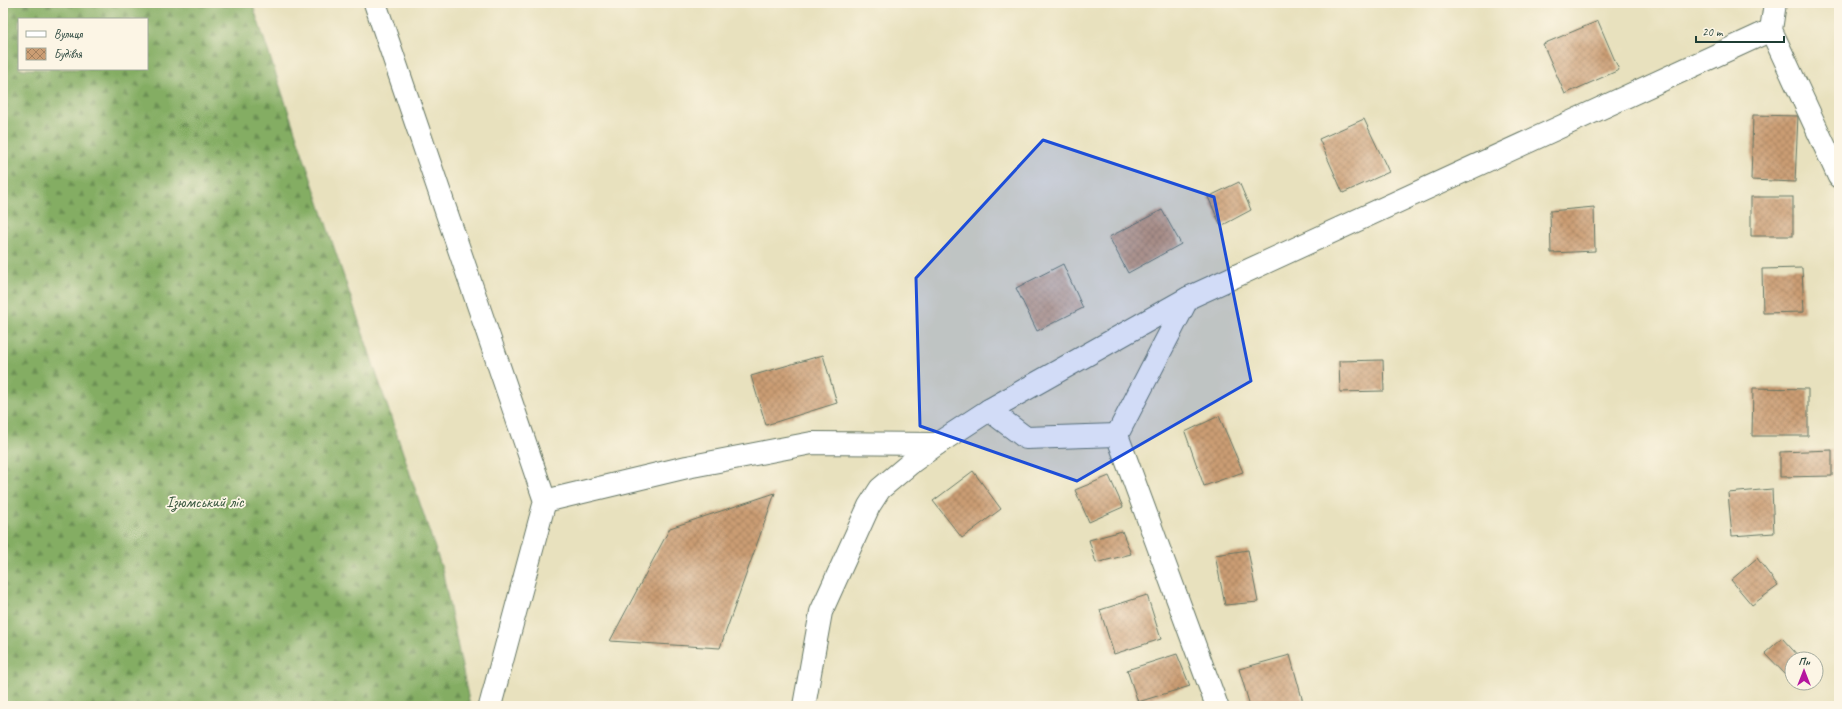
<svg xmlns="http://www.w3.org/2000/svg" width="1842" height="709" font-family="Caveat,sans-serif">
  <defs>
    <pattern id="forest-firs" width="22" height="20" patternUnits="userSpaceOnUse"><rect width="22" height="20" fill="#84ad64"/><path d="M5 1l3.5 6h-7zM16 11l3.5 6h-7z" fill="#6b8e53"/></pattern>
    <pattern id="building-cross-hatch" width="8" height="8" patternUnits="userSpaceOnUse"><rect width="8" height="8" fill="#cb9d73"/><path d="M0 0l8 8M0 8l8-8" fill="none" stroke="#a4815f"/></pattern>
  </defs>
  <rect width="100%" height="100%" fill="#fcf5e5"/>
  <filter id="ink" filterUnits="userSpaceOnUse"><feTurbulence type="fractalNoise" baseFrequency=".025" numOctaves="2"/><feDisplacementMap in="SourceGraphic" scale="8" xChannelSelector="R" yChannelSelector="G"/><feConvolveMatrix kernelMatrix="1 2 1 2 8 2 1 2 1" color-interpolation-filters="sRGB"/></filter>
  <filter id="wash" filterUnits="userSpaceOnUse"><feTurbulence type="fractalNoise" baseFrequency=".012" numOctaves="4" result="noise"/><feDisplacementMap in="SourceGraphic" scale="16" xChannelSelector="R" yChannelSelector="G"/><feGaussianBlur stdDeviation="0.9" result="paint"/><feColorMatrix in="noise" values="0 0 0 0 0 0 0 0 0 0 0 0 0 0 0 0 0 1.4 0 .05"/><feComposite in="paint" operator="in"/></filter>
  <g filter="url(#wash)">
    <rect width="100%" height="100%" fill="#e8e1be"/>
    <path fill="url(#forest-firs)" stroke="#52754c" fill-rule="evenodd" d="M3 3H252L442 569 470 706H3ZM19 19H147V69H19Z"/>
    <g id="blocks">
      <g fill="url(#building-cross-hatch)">
        <polygon points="1598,21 1619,70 1565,94 1543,44"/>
        <polygon points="1753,115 1798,116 1795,182 1751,180"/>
        <polygon points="1364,119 1389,172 1343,193 1319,139"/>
        <polygon points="1239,182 1251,210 1221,226 1208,197"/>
        <rect x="1751" y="197" width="42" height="39"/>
        <polygon points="1594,207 1595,251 1551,253 1550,211"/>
        <polygon points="1162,210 1181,244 1128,273 1109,237"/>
        <polygon points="1063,264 1083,308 1037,331 1016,288"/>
        <polygon points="1802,268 1804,312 1763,313 1762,269"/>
        <polygon points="823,355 837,403 766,425 751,376"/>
        <polygon points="1383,360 1384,391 1340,392 1339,361"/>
        <polygon points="1753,388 1808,389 1808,436 1752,436"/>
        <polygon points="1219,416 1243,472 1204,486 1185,432"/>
        <polygon points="1832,450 1832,476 1780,477 1780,452"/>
        <polygon points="973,471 1001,509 962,538 933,501"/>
        <polygon points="1109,476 1123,507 1089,522 1075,490"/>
        <polygon points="1772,489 1774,533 1732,536 1728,493"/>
        <polygon points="775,493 720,648 610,641 670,528"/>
        <polygon points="1122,531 1131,554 1096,563 1089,540"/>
        <polygon points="1248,550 1258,602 1225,605 1215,555"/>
        <polygon points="1757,558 1778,586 1752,605 1731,580"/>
        <polygon points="1147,595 1161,639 1114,654 1100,610"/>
        <polygon points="1782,638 1801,659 1792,659 1792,668 1785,674 1765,653"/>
        <polygon points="1177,654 1190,686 1138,702 1127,670"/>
        <polygon points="1290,655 1303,702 1290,706 1250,706 1239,669"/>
      </g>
    </g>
  </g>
  <g filter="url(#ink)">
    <use href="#blocks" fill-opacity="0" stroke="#657664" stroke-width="1"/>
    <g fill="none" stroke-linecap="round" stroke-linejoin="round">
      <defs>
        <g id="minor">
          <polyline points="375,3 545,501 687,467 812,443 937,444"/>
          <polyline points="1775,3 1771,30 1839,177"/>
          <polyline points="989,410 1188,298"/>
          <polyline points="490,706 545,501"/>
          <polyline points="804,706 821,612 869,506 880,489 912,462 937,444 989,410 1026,438 1117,435"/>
          <polyline points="1217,706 1117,435 1188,298 1771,30"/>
        </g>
      </defs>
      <use href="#minor" stroke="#657664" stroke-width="24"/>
      <use href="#minor" stroke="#fff" stroke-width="22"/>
    </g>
  </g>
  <path fill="#1d4ed8" fill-opacity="0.2" stroke="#1d4ed8" stroke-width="3" stroke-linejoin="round" d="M1043 140 1214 197 1251 381 1077 481 920 426 916 278Z"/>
  <g text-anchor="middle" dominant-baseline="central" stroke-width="3.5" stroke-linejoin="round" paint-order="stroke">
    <g font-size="16" fill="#3a5940" stroke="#fcf5e5">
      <text x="205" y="502">Ізюмський ліс</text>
    </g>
  </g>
  <rect width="1842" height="709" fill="none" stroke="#fcf5e5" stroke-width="16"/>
  <rect x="18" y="18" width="130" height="52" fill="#fcf5e5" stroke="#a4ab9e"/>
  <rect x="26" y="31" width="20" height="6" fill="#ffffff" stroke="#a4ab9e"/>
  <text x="54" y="38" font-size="12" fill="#1f3d34">Вулиця</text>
  <rect x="26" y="48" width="20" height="12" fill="url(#building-cross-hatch)" stroke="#a4ab9e"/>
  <text x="54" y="58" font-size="12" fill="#1f3d34">Будівля</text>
  <g transform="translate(1804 671)"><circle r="19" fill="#fcf5e5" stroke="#a4ab9e"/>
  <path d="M0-3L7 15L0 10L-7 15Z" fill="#b5179e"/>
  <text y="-6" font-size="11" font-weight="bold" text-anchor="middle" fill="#1f3d34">Пн</text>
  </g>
  <path d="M1696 36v6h88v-6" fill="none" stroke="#1f3d34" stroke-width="2"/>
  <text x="1702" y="36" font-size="12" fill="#1f3d34" stroke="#fcf5e5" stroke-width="3" paint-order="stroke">20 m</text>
</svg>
